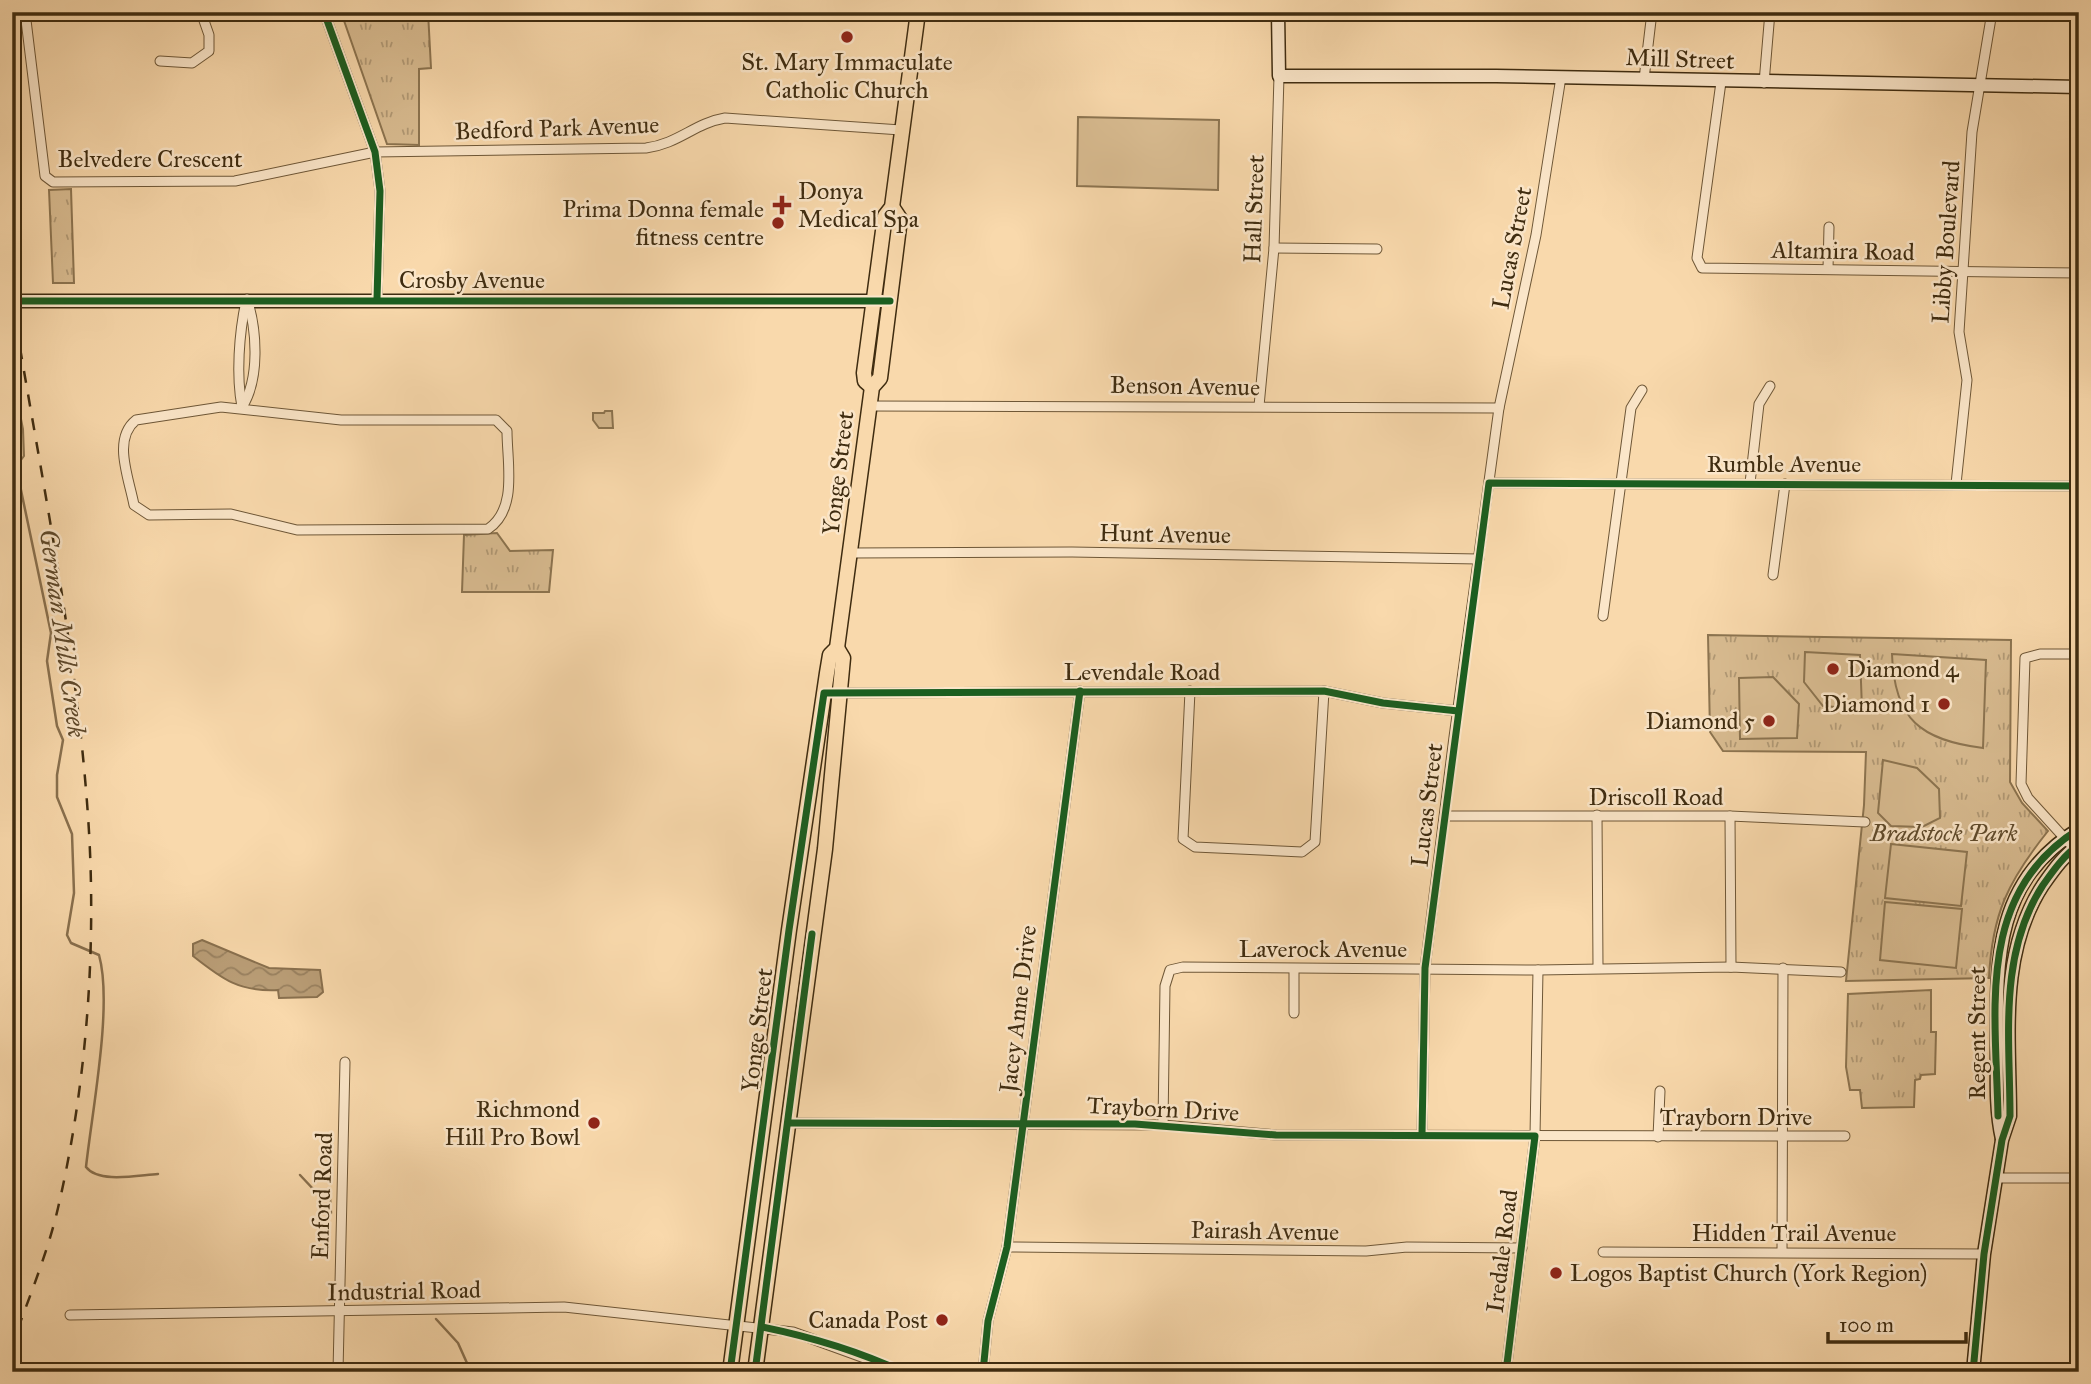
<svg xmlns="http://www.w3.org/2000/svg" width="2091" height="1384" font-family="'IM FELL Great Primer',serif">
  <defs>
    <pattern id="grass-tufts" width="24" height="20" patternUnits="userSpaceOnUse" patternTransform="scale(1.75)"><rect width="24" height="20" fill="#d9bc91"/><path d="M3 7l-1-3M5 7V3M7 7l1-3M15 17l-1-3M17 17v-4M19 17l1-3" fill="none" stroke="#b19975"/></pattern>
    <pattern id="forest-crowns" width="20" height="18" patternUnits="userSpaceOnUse" patternTransform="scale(1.75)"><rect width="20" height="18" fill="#d9bc91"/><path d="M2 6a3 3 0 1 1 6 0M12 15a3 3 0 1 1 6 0" fill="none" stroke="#b19975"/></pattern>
    <pattern id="water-waves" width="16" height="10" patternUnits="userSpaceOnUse" patternTransform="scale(1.75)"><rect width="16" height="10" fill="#ba9e77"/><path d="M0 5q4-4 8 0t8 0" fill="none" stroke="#998160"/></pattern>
  </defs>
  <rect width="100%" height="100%" fill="#f9d9ac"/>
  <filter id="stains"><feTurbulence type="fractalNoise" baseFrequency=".00286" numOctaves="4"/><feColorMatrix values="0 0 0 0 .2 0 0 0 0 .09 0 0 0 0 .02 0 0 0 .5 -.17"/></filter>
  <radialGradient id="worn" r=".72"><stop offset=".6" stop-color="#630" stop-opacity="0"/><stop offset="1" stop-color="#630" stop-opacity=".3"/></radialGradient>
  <g fill="url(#grass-tufts)" stroke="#8c7450" stroke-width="2">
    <polygon points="341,12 428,12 431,68 419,69 419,145 387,144"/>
    <polygon points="71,189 74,283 53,283 49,190"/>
    <polygon points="605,411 612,411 613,428 599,428 593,420 593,413 604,413"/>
    <polygon points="497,533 510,551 553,550 549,592 462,592 464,535"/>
    <path d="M1708 635 2011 640 2010 782 2022 803 2048 831C2008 881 1992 914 1989 978L1846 981 1864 805 1866 752 1723 751 1710 732Z"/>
    <polygon points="1931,990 1931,1032 1936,1032 1935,1074 1921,1075 1920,1079 1915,1080 1914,1107 1862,1108 1860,1090 1850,1090 1846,1067 1848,994"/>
  </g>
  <polygon fill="url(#forest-crowns)" stroke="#8c7450" stroke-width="2" points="12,374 23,429 24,456 12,472"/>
  <g fill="#d9bc91" stroke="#8c7450" stroke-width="2">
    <polygon points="1078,117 1219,120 1218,190 1077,186"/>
    <polygon points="1805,652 1860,655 1862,709 1823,706 1804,682"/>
    <path d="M1892 654 1986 660 1983 748C1921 740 1894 720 1892 654Z"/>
    <polygon points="1773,677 1799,704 1797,738 1740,739 1739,678"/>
    <polygon points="1883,760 1917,768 1939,789 1940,818 1922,827 1891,826 1878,813"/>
    <polygon points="1891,844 1967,852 1961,906 1885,898"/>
    <polygon points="1885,902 1962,909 1956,968 1880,960"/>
  </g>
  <path fill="url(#water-waves)" stroke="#89704e" stroke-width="2" d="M202 940 269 968 320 970 323 992 317 997 279 998 278 990C239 992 222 979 193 956V944Z"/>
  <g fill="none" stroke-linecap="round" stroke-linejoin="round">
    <g stroke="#89704e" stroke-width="2.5">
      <path d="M12 427 18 476 51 633 47 661 57 726 63 740 57 775V797L72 834 74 893 67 935 71 943 99 955C113 1005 92 1111 86 1167 99 1184 139 1175 158 1174"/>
      <polyline points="300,1175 315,1191 330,1199 331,1213"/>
      <polyline points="436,1319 458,1343 471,1372"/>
    </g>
    <defs>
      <g id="street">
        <path d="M25 12 45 176 53 182 235 181 375 152 646 148C678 144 695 123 725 118L901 130"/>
        <polyline points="324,12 375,152 380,191 377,299"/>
        <polyline points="160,61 192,63 209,51 209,35 201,12"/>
        <polyline points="1644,79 1652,12"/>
        <polyline points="1721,82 1697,258 1702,268 2079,273"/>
        <polyline points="1764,83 1770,12"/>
        <polyline points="1274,248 1377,249"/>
        <polyline points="1828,269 1829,227"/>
        <polyline points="870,406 1499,408"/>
        <polyline points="1259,406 1274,248 1279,76"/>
        <path d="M221 407 341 420H496L507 431C507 463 518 509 488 529L297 530 231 514 149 515 134 505C129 478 112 439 136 420Z"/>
        <path d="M242 407C260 379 257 330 247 299"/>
        <path d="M242 407C236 375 239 334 246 301"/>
        <polyline points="1489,483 2079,486"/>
        <polyline points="1750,483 1759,404 1770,386"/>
        <polyline points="1956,484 1967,380 1959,332 1972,132 1992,12"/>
        <polyline points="851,553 1072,552 1479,559"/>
        <polyline points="1773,575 1785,484"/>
        <polyline points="1603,616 1631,408 1642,390"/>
        <polyline points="1190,691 1183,839 1195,847 1302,852 1315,842 1324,691"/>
        <polyline points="835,693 1324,691 1383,703 1458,711"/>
        <polyline points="1597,815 1598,967"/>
        <polyline points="1446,816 1730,816 1865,822"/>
        <polyline points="1730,816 1731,967"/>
        <polyline points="2069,843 2028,798 2021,784 2025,658 2040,654 2079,654"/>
        <polyline points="1294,970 1294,1013"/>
        <polyline points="788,1123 1163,1125 1276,1135 1845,1136"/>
        <polyline points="1163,1125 1165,986 1170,970 1183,967 1538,970 1731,967 1841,972"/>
        <polyline points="1422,1134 1425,968 1454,737 1499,408 1536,235 1561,77"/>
        <polyline points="1658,1137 1660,1091"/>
        <polyline points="1998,1178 2079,1178"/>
        <polyline points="1007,1247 1366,1251 1407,1247 1522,1248"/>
        <polyline points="1603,1252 1984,1254"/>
        <polyline points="1782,1252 1783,968"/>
        <polyline points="70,1315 564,1307 793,1332 903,1372"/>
        <polyline points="338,1372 345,1062"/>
        <polyline points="983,1372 988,1321 1007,1247 1080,691"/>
        <polyline points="1506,1372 1535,1136 1538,970"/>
      </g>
      <g id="secondary">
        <polyline points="1278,12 1279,76 1496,76 2079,87"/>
        <polyline points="12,301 882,301"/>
        <path d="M2002 1139C1995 1108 1997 1075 1997 1043 1996 956 1996 880 2079 829"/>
        <path d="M1973 1372 1984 1254 2002 1140 2010 1116C2010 1038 1998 954 2043 885 2053 871 2064 855 2079 845"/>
      </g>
      <g id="primary">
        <polyline points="872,387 865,381 864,373 885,216 892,207 918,12"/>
        <polyline points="730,1372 789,930 827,673 830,655 837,648 872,387 880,378 900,219 892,207"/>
        <polyline points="755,1372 825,849 843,658 837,648"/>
      </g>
    </defs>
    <use href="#street" stroke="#6e5737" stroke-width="11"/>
    <use href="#secondary" stroke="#3f2c10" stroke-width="15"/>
    <use href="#primary" stroke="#3f2c10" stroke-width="17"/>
    <use href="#street" stroke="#fbe6c9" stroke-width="9"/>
    <use href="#secondary" stroke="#fbe6c9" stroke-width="12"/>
    <use href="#primary" stroke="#f9d9ac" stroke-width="14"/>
    <path stroke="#3f2c10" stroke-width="2.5" stroke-dasharray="12 12" stroke-linecap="butt" d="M12 300C40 471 76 643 88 816 97 945 87 1083 58 1208 47 1255 28 1300 12 1345"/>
    <defs>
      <g id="cycleway">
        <polyline points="324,12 375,152 380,191 377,299"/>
        <polyline points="12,301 890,301"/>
        <path d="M1998 1116C1996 1011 1975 893 2079 829"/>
        <polyline points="788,1123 1135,1124 1276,1135 1535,1136 1506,1372"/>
        <polyline points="1422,1134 1425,968 1489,483 2079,486"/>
        <path d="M762 1327C811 1337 858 1351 903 1372"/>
        <polyline points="730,1372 789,930 824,693 1324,691 1383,703 1458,711"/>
        <polyline points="755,1372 812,934"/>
        <polyline points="983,1372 988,1321 1007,1247 1080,691"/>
        <path d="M1973 1372 1984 1254 2002 1140 2010 1116C2010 1038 1998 954 2043 885 2053 871 2064 855 2079 845"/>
      </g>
    </defs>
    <use href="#cycleway" stroke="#fbe6c9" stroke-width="11"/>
    <use href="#cycleway" stroke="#1b5e20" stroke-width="7"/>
  </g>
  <g fill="#8f2418" stroke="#fbe6c9" stroke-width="2.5">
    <circle cx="847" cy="37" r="7"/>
    <path d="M778.5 194.5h7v7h7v7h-7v7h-7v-7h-7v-7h7z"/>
    <circle cx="778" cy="223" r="7"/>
    <circle cx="1833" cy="669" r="7"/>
    <circle cx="1944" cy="704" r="7"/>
    <circle cx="1769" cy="721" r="7"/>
    <circle cx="594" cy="1123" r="7"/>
    <circle cx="1556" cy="1273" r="7"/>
    <circle cx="942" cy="1320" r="7"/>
  </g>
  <g text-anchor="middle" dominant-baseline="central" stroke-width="5" stroke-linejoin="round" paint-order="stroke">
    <g font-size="24" fill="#3f2c10" stroke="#fbe6c9">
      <text transform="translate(1680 59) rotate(2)">Mill Street</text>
      <text transform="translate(557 128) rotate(-2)">Bedford Park Avenue</text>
      <text x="150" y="159">Belvedere Crescent</text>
      <text transform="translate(1254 209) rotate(-88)">Hall Street</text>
      <text transform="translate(1946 242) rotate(-86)">Libby Boulevard</text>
      <text transform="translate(1512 248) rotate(-79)">Lucas Street</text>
      <text transform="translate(1843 251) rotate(1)">Altamira Road</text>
      <text x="472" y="280">Crosby Avenue</text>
      <text transform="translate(1185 386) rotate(1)">Benson Avenue</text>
      <text x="1784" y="464">Rumble Avenue</text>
      <text transform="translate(838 473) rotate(-83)">Yonge Street</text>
      <text transform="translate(1165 534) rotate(1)">Hunt Avenue</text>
      <text x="1142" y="672">Levendale Road</text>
      <text x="1656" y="797">Driscoll Road</text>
      <text transform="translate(1427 805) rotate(-83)">Lucas Street</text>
      <text x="1323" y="949">Laverock Avenue</text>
      <text transform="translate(1018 1009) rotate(-83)">Jacey Anne Drive</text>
      <text transform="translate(757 1030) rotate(-83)">Yonge Street</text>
      <text transform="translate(1977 1033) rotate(-90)">Regent Street</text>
      <text transform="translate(1163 1109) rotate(3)">Trayborn Drive</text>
      <text x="1736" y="1117">Trayborn Drive</text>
      <text transform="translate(322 1196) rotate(-88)">Enford Road</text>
      <text transform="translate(1265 1231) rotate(1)">Pairash Avenue</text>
      <text x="1794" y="1233">Hidden Trail Avenue</text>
      <text transform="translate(1502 1251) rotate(-83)">Iredale Road</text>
      <text transform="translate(404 1291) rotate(-1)">Industrial Road</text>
    </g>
    <g font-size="24" fill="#3f2c10" stroke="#fbe6c9" text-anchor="end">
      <text x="847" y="62" text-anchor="middle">St. Mary Immaculate<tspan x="847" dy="28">Catholic Church</tspan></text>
      <text x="798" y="191" text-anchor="start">Donya<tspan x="798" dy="28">Medical Spa</tspan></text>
      <text x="764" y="209">Prima Donna female<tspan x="764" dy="28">fitness centre</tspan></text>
      <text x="1847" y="669" text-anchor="start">Diamond 4</text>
      <text x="1930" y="704">Diamond 1</text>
      <text x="1755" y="721">Diamond 5</text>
      <text x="580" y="1109">Richmond<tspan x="580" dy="28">Hill Pro Bowl</tspan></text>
      <text x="1570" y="1273" text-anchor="start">Logos Baptist Church (York Region)</text>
      <text x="928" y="1320">Canada Post</text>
    </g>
    <g font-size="24" font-style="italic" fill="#5e492a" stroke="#fbe6c9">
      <text x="1944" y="833">Bradstock Park</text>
    </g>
    <g font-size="26" font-style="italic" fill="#5e482a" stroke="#fbe6c9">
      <text transform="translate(63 633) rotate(82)">German Mills Creek</text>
    </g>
  </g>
  <rect width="2091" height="1384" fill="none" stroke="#f9d9ac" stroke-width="42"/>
  <rect x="14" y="14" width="2063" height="1356" fill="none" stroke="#3f2c10" stroke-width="3.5"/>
  <rect x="21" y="21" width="2049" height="1342" fill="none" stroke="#3f2c10" stroke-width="2"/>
  <path d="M1828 1332v10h138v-10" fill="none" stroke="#3f2c10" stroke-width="3.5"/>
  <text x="1839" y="1332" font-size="21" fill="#3f2c10" stroke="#fbe6c9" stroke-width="5" paint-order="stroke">100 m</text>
  <rect width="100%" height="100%" filter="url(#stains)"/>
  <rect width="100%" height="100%" fill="url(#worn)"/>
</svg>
